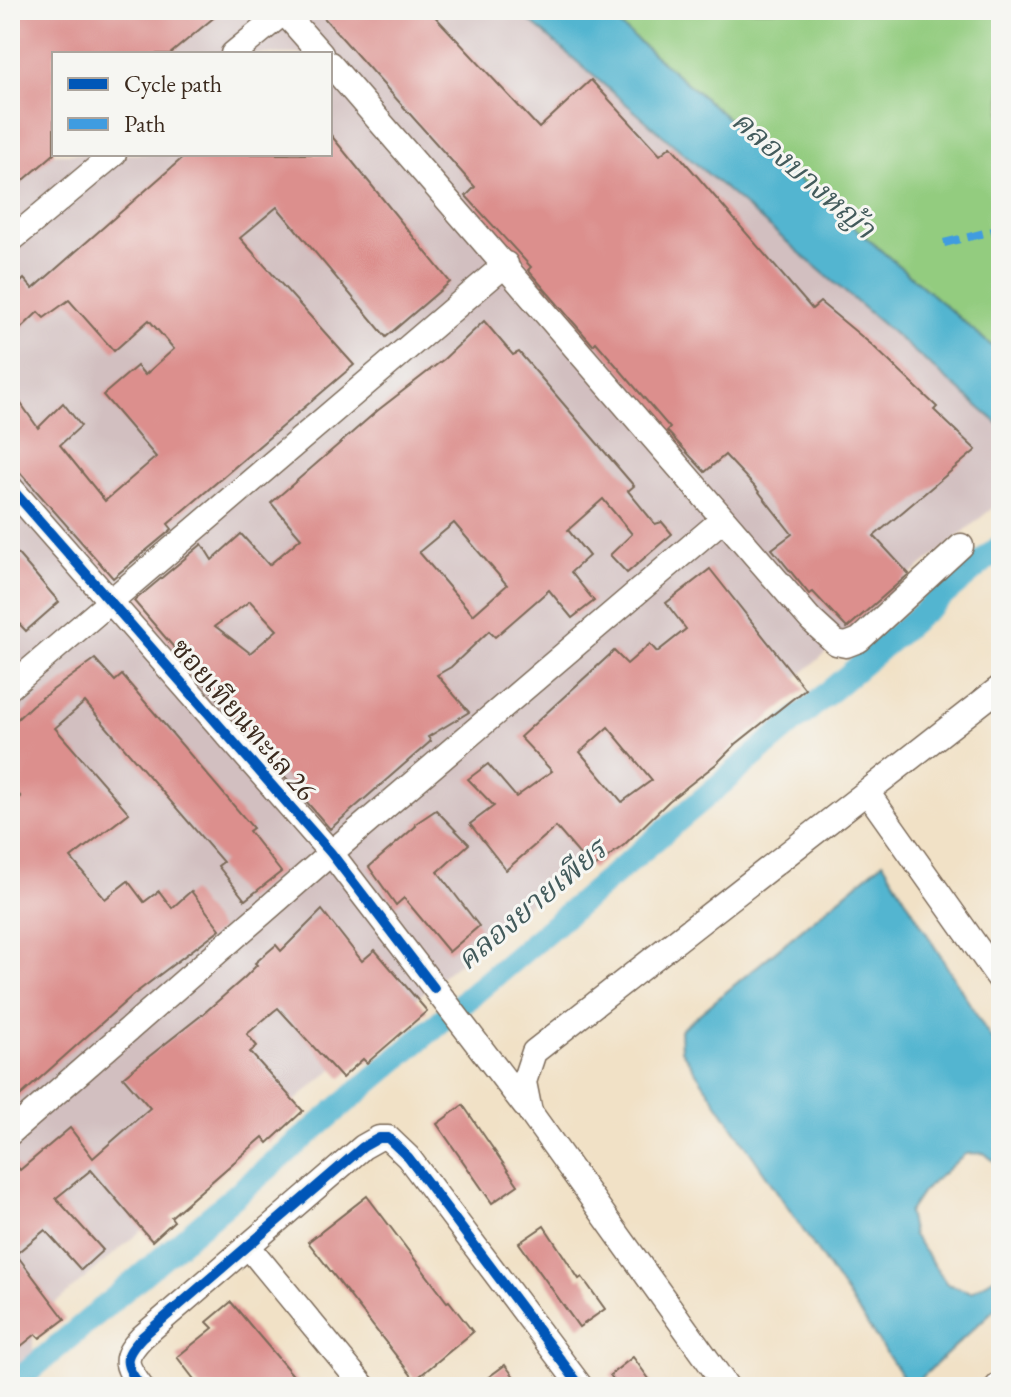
<svg xmlns="http://www.w3.org/2000/svg" width="1011" height="1397" font-family="'EB Garamond','Noto Serif Thai',serif">
  <rect width="100%" height="100%" fill="#f6f6f2"/>
  <filter id="ink" filterUnits="userSpaceOnUse"><feTurbulence type="fractalNoise" baseFrequency=".0125" numOctaves="2"/><feDisplacementMap in="SourceGraphic" scale="16" xChannelSelector="R" yChannelSelector="G"/><feConvolveMatrix kernelMatrix="1 2 1 2 8 2 1 2 1" color-interpolation-filters="sRGB"/></filter>
  <filter id="wash" filterUnits="userSpaceOnUse"><feTurbulence type="fractalNoise" baseFrequency=".006" numOctaves="4" result="noise"/><feDisplacementMap in="SourceGraphic" scale="32" xChannelSelector="R" yChannelSelector="G"/><feGaussianBlur stdDeviation="1.8" result="paint"/><feColorMatrix in="noise" values="0 0 0 0 0 0 0 0 0 0 0 0 0 0 0 0 0 1.4 0 .05"/><feComposite in="paint" operator="in"/></filter>
  <g filter="url(#wash)">
    <rect width="100%" height="100%" fill="#f1e1c6"/>
    <path fill="#d2bfc0" fill-rule="evenodd" d="M10 10H517L1001 426V501L911 575 851 632 33 1322V1387H10ZM54 54H330V154H54Z"/>
    <polygon fill="#93cc7f" stroke="#677b4e" stroke-width="2" points="602,10 1001,10 1001,354"/>
    <g fill="#52b5d0" stroke="#467077" stroke-width="2">
      <polygon points="517,10 602,10 1001,354 1001,426"/>
      <polygon points="883,862 1001,1055 1001,1167 984,1153 965,1154 922,1192 908,1213 913,1235 947,1284 971,1292 1001,1273 1001,1303 917,1382 908,1385 681,1050 680,1030"/>
    </g>
    <g fill="none" stroke-linecap="round" stroke-linejoin="round">
      <polyline stroke="#52b5d0" stroke-width="24" points="10,1387 1001,546"/>
    </g>
    <g id="blocks">
      <g fill="#dc8f8d" fill-rule="evenodd">
        <polygon points="24,10 223,10 170,54 54,54 54,154 10,192 10,22"/>
        <polygon points="317,10 429,10 539,128 591,80 660,155 671,146 812,309 820,302 872,345 937,407 934,410 976,450 874,536 909,574 847,628 813,592 809,594 772,549 792,534 755,487 725,455 705,472 667,431 670,428 596,342 593,345 528,270 531,267 466,196 475,187"/>
        <polygon points="330,134 450,282 386,337 277,207 240,238 354,365 168,524 172,529 113,578 10,461 10,388 38,428 63,403 81,426 60,445 105,501 156,457 103,395 137,366 145,375 174,349 149,320 114,351 69,300 44,318 38,312 10,339 10,293 24,279 33,289 187,154 330,154"/>
        <path d="M484 321 513 355 519 352 634 486 628 491 655 524 662 522 672 534 627 573 610 555 632 534 603 499 568 530 589 556 571 572 594 601 572 618 549 590 495 637 489 631 451 667 437 675 469 712 428 737 431 741 330 829 134 601 202 544 212 560 241 534 269 565 301 538 271 503 377 411 444 359ZM454 523 507 585 473 615 419 552ZM250 601 277 630 250 653 215 626Z"/>
        <polygon points="10,545 59,602 26,631 10,614"/>
        <path d="M710 569 805 689 736 744 716 764 669 801 624 845 592 869 556 827 506 870 470 824 494 806 468 779 488 764 516 797 552 771 520 737 614 651 627 664 650 644 657 652 686 629 666 603ZM608 727 652 780 622 802 580 752Z"/>
        <polygon points="95,659 115,681 122,675 253,828 249,831 281,872 245,900 218,866 223,862 85,702 55,728 129,813 71,858 105,899 128,881 144,902 159,891 172,908 191,891 220,929 133,995 10,1105 10,807 21,797 10,785 10,726 32,705"/>
        <polygon points="436,810 469,844 438,872 479,926 449,952 404,898 396,905 369,867 416,826 415,824"/>
        <polygon points="322,910 362,961 375,950 427,1011 367,1063 363,1059 342,1078 278,1008 274,1011 247,1034 257,1046 250,1052 303,1111 268,1143 263,1137 171,1217 174,1221 152,1241 91,1170 56,1198 103,1250 81,1270 45,1230 16,1254 65,1319 40,1338 36,1334 10,1355 10,1158 20,1170 70,1128 93,1158 150,1108 123,1077 203,1014 244,978 257,965 255,963 276,945 281,951"/>
        <polygon points="463,1105 518,1185 492,1203 437,1124"/>
        <polygon points="367,1196 447,1302 449,1301 473,1332 415,1380 308,1242"/>
        <polygon points="544,1226 579,1279 582,1277 605,1309 579,1327 519,1243"/>
        <polygon points="231,1302 256,1332 303,1387 200,1387 177,1357 213,1328 207,1322"/>
        <polygon points="633,1357 655,1387 619,1387 610,1375"/>
        <polygon points="505,1365 522,1387 475,1387"/>
      </g>
    </g>
  </g>
  <g filter="url(#ink)">
    <use href="#blocks" fill-opacity="0" stroke="#7b6a59" stroke-width="2"/>
    <g fill="none" stroke-linecap="round" stroke-linejoin="round">
      <defs>
        <g id="minor">
          <polyline points="282,10 321,54"/>
          <polyline points="233,54 284,12"/>
          <polyline points="330,64 811,620 836,643 846,645 859,640 961,546"/>
          <polyline points="10,241 114,154"/>
          <polyline points="10,487 331,853 525,1106"/>
          <polyline points="10,687 506,264"/>
          <polyline points="867,792 1001,981"/>
          <polyline points="10,1133 331,853 722,520"/>
          <polyline points="248,1246 364,1387"/>
          <path d="M141 1387C124 1363 122 1359 142 1337L363 1147 379 1138H388L408 1157 581 1387"/>
          <polyline points="727,1387 530,1112 524,1082 534,1052 1001,687"/>
          <polyline points="997,1387 1001,1383"/>
        </g>
      </defs>
      <use href="#minor" stroke="#7b6a59" stroke-width="27"/>
      <use href="#minor" stroke="#fff" stroke-width="24"/>
      <polyline stroke="#3f9ce0" stroke-width="8" stroke-dasharray="16 8" stroke-linecap="butt" points="944,243 1001,229"/>
      <defs>
        <g id="cycleway">
          <polyline points="10,487 331,853 434,988"/>
          <path d="M141 1387C124 1363 122 1359 142 1337L363 1147 379 1138H388L408 1157 581 1387"/>
        </g>
      </defs>
      <use href="#cycleway" stroke="#f6f6f2" stroke-width="15"/>
      <use href="#cycleway" stroke="#0057b8" stroke-width="10"/>
    </g>
  </g>
  <g text-anchor="middle" dominant-baseline="central" stroke-width="6" stroke-linejoin="round" paint-order="stroke">
    <g font-size="28" fill="#3b2a1e" stroke="#f6f6f2">
      <text transform="translate(244 719) rotate(49)">ซอยเทียนทะเล 26</text>
    </g>
    <g font-size="30" font-style="italic" fill="#435b5c" stroke="#f6f6f2">
      <text transform="translate(804 174) rotate(41)">คลองบางหญ้า</text>
      <text transform="translate(531 904) rotate(-40)">คลองยายเพียร</text>
    </g>
  </g>
  <rect width="1011" height="1397" fill="none" stroke="#f6f6f2" stroke-width="40"/>
  <rect x="52" y="52" width="280" height="104" fill="#f6f6f2" stroke="#aba49d" stroke-width="2"/>
  <rect x="68" y="78" width="40" height="12" fill="#0057b8" stroke="#aba49d" stroke-width="2"/>
  <text x="124" y="92" font-size="24" fill="#3b2a1e">Cycle path</text>
  <rect x="68" y="118" width="40" height="12" fill="#3f9ce0" stroke="#aba49d" stroke-width="2"/>
  <text x="124" y="132" font-size="24" fill="#3b2a1e">Path</text>
</svg>
